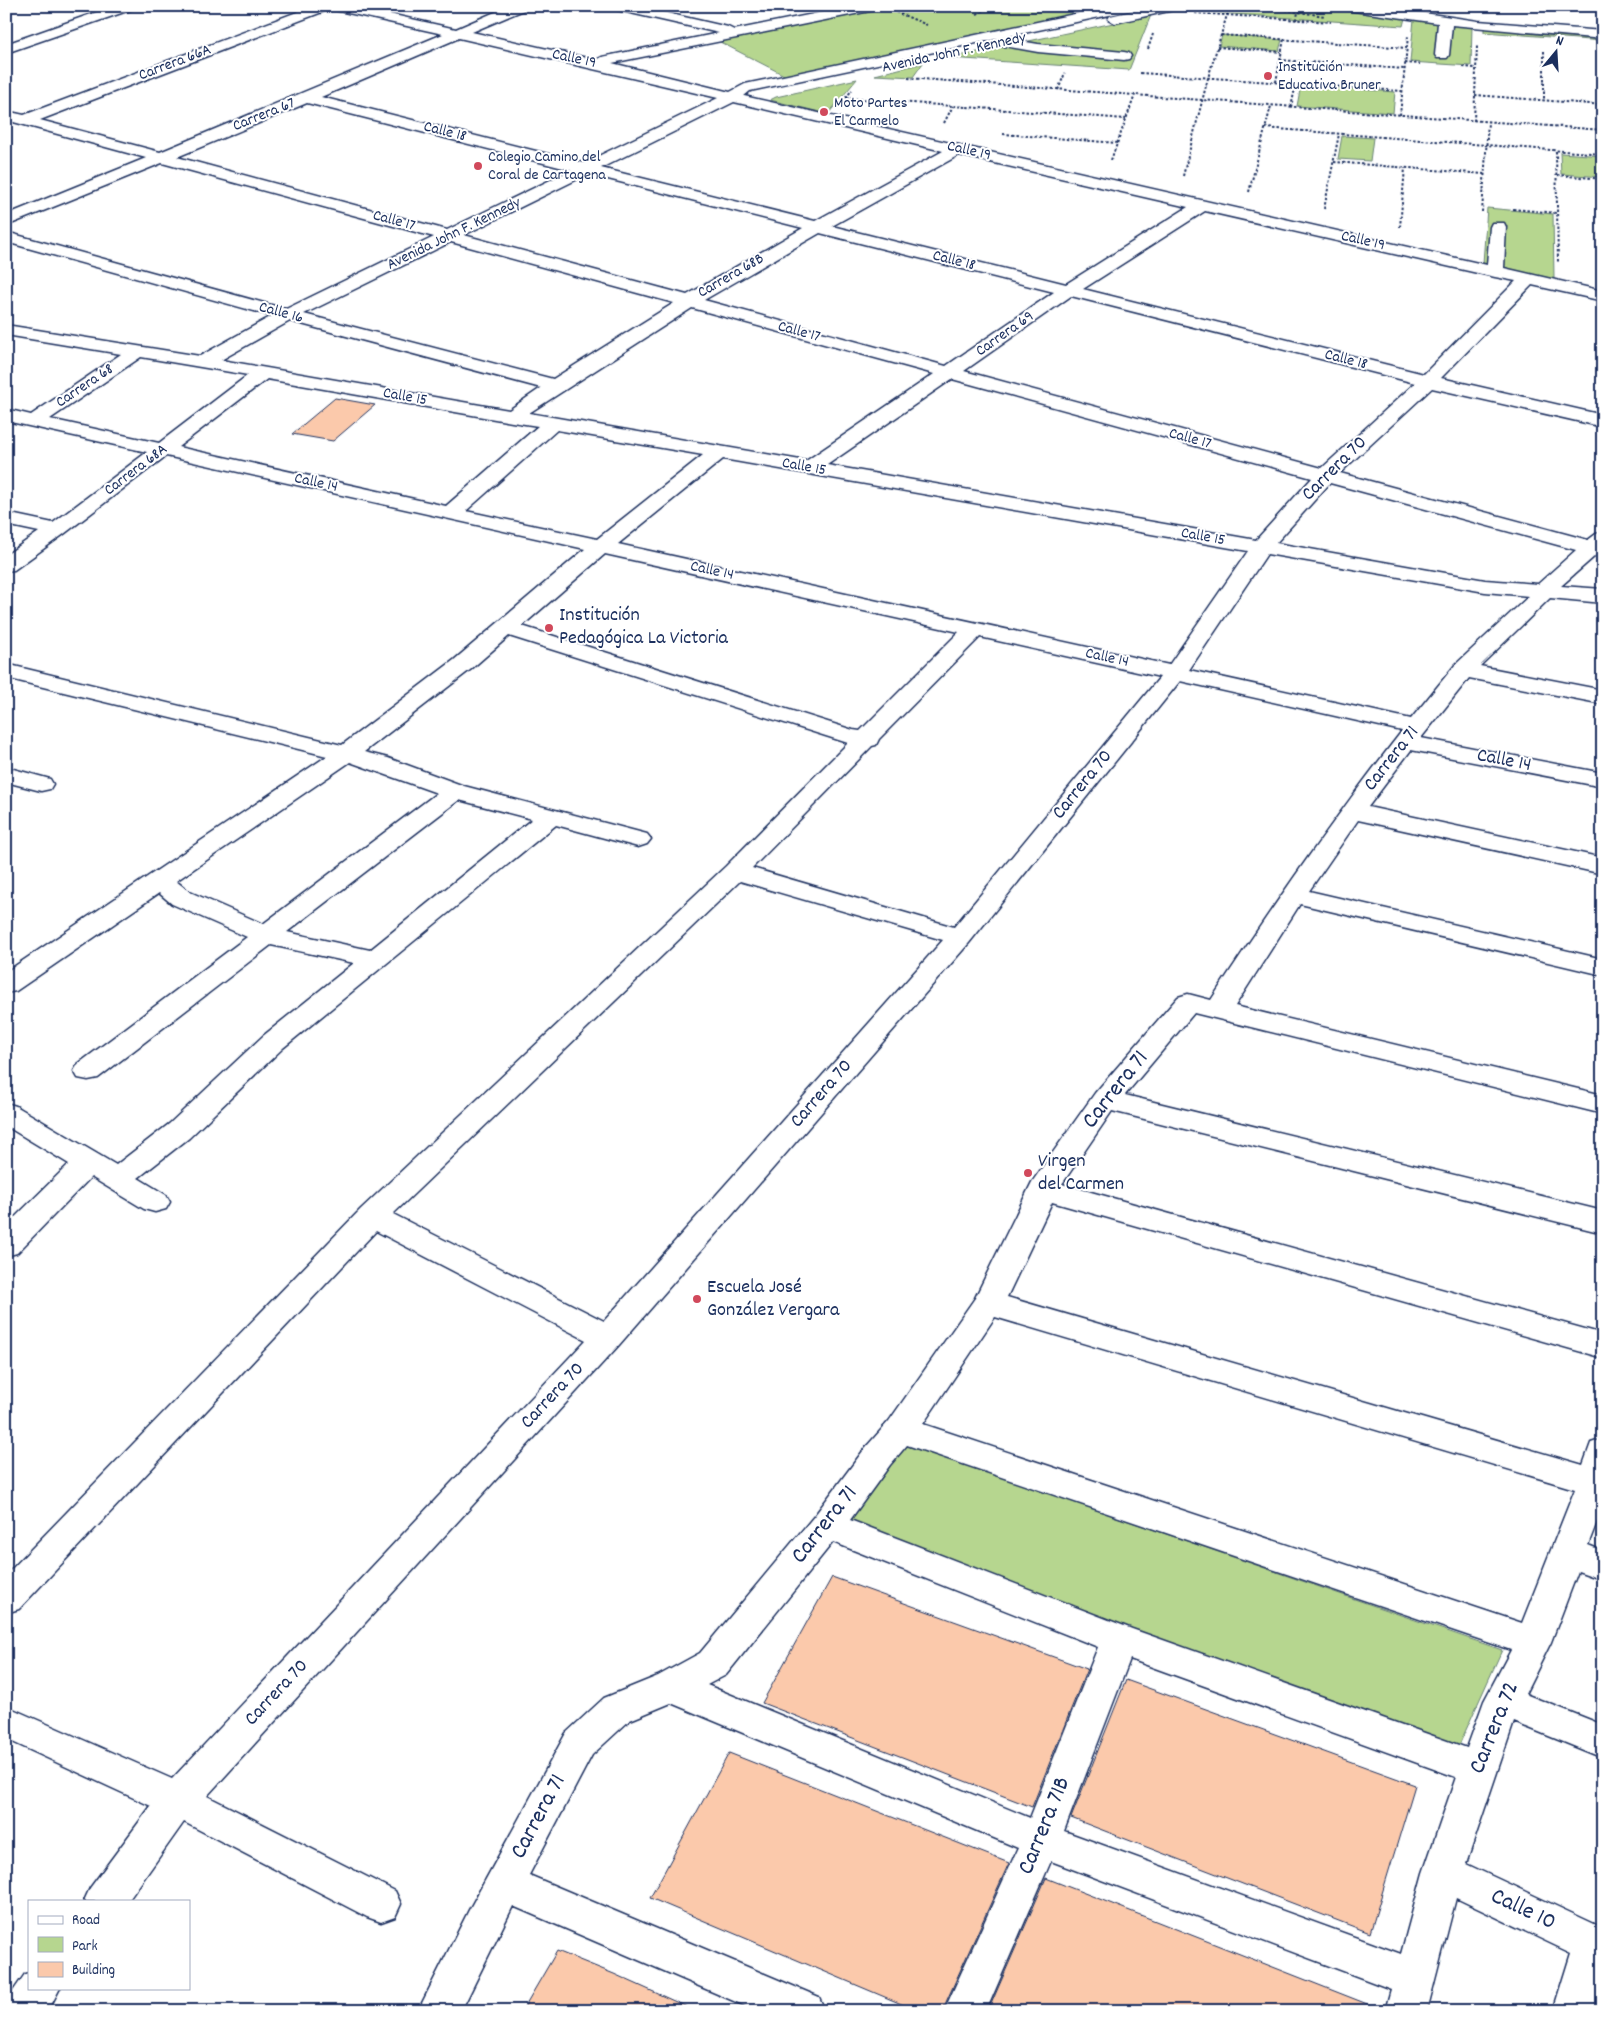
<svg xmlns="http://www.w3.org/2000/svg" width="1609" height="2017" font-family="Dekko,sans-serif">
  <rect width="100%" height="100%" fill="#fff"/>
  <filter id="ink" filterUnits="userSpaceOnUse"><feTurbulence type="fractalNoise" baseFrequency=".02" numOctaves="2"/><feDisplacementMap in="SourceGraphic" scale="10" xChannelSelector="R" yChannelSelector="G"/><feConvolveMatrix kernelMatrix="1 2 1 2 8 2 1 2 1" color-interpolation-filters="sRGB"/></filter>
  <g filter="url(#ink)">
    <g fill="#b6d68f" stroke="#688276">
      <polygon points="898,6 1115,6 786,76 718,41"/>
      <polygon points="1191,6 1329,6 1405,18 1403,26 1177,10"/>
      <polygon points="1151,15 1129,70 949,58"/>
      <polygon points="1414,19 1472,26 1471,66 1410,62"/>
      <polygon points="1484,27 1603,38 1603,41 1484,32"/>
      <polygon points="1222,35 1282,40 1279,51 1219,46"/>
      <polygon points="923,63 913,77 875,75"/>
      <polygon points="857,79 828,114 770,100 776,97"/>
      <polygon points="1301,85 1395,92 1393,113 1297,106"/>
      <polygon points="1342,136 1373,138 1370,161 1338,159"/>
      <polygon points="1560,153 1603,156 1603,177 1561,174"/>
      <polygon points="1487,208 1553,214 1554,279 1483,263"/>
      <polygon points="903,1443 1502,1650 1456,1752 840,1523"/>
    </g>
    <g fill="#fbc9ab" stroke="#1b2f5e">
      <polygon points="335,398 375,405 333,441 292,434"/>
      <polygon points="832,1577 1087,1669 1032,1807 762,1703"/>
      <polygon points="1126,1680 1415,1785 1370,1933 1071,1818"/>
      <polygon points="729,1753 1009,1863 942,2011 918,2011 650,1898"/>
      <polygon points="1046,1878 1380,2009 1379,2011 988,2011"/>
      <polygon points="557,1951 614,1974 696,2011 522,2011"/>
    </g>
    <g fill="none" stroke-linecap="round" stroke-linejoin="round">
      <defs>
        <g id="minor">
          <polygon points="114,6 135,6 133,9 6,53 6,44"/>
          <path d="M313 6H354L456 29 509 6H528L526 9 472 32 596 60 602 57 719 33 617 10 610 6H636L728 27 734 30 853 6H882L875 10 612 63 730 92 745 84 1112 6H1140L1133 10 750 91 744 96 1487 265 1490 227 1492 223H1504L1506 227 1504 268 1603 291V301L1532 285 1441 378 1603 415V427L1432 388 1340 473 1588 540 1596 534 1603 532V549L1561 586 1603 589V603L1550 598 1480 666 1603 690V704L1469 678 1421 738 1603 773V787L1411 750 1368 807 1603 858V874L1358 820 1309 891 1603 959V975L1300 904 1235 1006 1603 1095V1114L1194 1013 1125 1095 1603 1211V1233L1112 1111 1062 1184 1603 1334V1358L1052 1202 1007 1297 1583 1465 1591 1443 1603 1439V1506L1588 1545 1603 1551V1580L1578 1571 1551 1642 1525 1694 1603 1725V1758L1514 1722 1466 1864 1603 1928V1983L1595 2011H1553L1571 1953 1456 1898 1427 2011H1385L1391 1989 1051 1861 986 2011H944L1018 1848 671 1703 630 1720 592 1755 529 1875 819 1997 825 2011H757L513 1906 461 2011H418L469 1910 566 1733 604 1698 658 1676 700 1653 815 1515 866 1447 889 1421 975 1298 1032 1182 1095 1093 1178 997 1188 994 1211 1000C1272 907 1334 818 1402 731L1180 681 969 943 619 1345 207 1796 395 1891 401 1904 395 1917 381 1922 367 1917 184 1822 128 1901H84L90 1888 151 1806 6 1739V1706L172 1779 586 1340 376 1231 19 1609 6 1613V1575L361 1209 726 866 848 743 509 636 470 670 364 752 388 758 464 786 647 834 651 839 647 844 638 847 556 825 283 1048 189 1138 138 1178 166 1195 170 1202 166 1209 155 1212 144 1209 91 1177 17 1253 6 1256V1226L69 1164 6 1126V1103L16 1106 116 1165 169 1124 263 1036 354 963 271 945 98 1078 88 1080 78 1078 74 1071 78 1064 247 937 172 904 159 893 16 991 6 993V972L327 756 6 678V664L342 745 454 660 585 549 166 456 64 534 14 570 6 571V555L39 532 6 525V513L53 523 147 452 6 421V409L31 415 121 354 6 335V325L200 356 272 316 6 242V232L286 309 434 237 162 163 6 226V215L146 158 6 120V111L24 115ZM330 9 443 34 160 152 40 120ZM459 38 718 98 584 163 321 97ZM734 102 943 151 815 221 601 168ZM307 103 571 170 447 230 177 157ZM959 155 1188 207 1066 284 832 226ZM588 174 803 228 687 295 464 235ZM1205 211 1495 277 1516 281 1424 374 1083 289ZM820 233 1054 292 946 366 704 300ZM451 242 674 303 553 379 304 314ZM1071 296 1415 383 1322 468 964 371ZM692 308 934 374 806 461 529 413ZM290 321 541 388 509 410 221 360ZM141 357 248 375 159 443 50 419ZM267 379 512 422 538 426 446 506 178 447ZM952 379 1312 478 1256 540 827 465ZM557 430 703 455 597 539 466 511ZM723 459 1248 551 1169 665 618 544ZM1330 483 1576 550 1538 584 1485 580 1276 543ZM605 554 959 632 860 731 853 730 522 626ZM1267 554 1485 592 1529 596 1455 665 1411 719 1189 670ZM980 637 1160 677 954 927 752 868 872 746 876 745 879 739ZM350 762 437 793 263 924 190 892 176 881ZM459 800 532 819 370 950 287 932ZM740 881 943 940 604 1321 393 1214ZM995 1317 1575 1489 1522 1623 923 1424ZM907 1445 1511 1650 1484 1701 1467 1748 1132 1629 850 1520 890 1465ZM833 1542 1098 1647 1030 1818 707 1685 726 1675ZM1130 1659 1456 1777 1423 1873 1401 1954 1064 1831Z"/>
          <polygon points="1154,6 1180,6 1178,9 1115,23 1108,19 1110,16"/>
          <polygon points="1340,6 1377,6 1478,21 1603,31 1603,39 1452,25 1449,55 1447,58 1437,58 1435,55 1438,23 1347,10"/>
          <polygon points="1003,38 1038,44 1124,52 1129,53 1131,56 1129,59 1124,60 1038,52 998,45 996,42 998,39"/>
          <polygon points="6,767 50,779 53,784 50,789 41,791 6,782"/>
          <polygon points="29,1973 29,1988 60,1988 48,2011 6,2011 9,1997 25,1974"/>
        </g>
      </defs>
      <use href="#minor" stroke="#1b2f5e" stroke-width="3"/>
      <g stroke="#1b2f5e" stroke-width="2" stroke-dasharray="2.5 2" stroke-linecap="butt">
        <polyline points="1259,6 1325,16"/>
        <polyline points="896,12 927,25"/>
        <polyline points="1195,13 1331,22"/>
        <polyline points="977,14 992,6"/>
        <polyline points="1296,20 1300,6"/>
        <polyline points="1221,35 1407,48"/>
        <polyline points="1217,47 1281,52"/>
        <polyline points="1148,49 1153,34"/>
        <polyline points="1544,51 1544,101"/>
        <polyline points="1280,60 1405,69"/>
        <polyline points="1405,63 1420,64"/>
        <polyline points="1463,67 1476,68"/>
        <polyline points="1140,73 1402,91"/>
        <polyline points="908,78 1603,130"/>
        <polyline points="1276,82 1284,39"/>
        <polyline points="1058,90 1065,73"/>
        <polyline points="1475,95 1603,105"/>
        <polyline points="846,98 1126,119"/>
        <polyline points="843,101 852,90"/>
        <polyline points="1291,107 1296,84"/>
        <polyline points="1400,115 1408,36"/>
        <polyline points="1474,121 1477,46"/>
        <polyline points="944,123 953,106"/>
        <polyline points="1265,128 1603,154"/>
        <polyline points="1003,134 1117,143"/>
        <polyline points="1556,151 1558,262"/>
        <polyline points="1111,160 1135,95"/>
        <polyline points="1334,162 1484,174"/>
        <polyline points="1557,175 1603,179"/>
        <polyline points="1183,176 1208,78 1227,15 1232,6"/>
        <polyline points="1249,192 1271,106"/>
        <polyline points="1324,209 1339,134"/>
        <polyline points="1513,209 1557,213"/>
        <polyline points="1482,212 1488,122"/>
        <polyline points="1400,227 1405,168"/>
      </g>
      <use href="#minor" fill="#fff" fill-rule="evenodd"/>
    </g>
  </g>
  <g fill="#d1495b" stroke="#fff" stroke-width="2">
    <circle cx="1268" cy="76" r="5"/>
    <circle cx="824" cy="112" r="5"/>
    <circle cx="478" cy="166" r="5"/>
    <circle cx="549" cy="628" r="5"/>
    <circle cx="1028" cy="1173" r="5"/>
    <circle cx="697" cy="1299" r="5"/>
  </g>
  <g text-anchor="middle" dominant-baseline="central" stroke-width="4" stroke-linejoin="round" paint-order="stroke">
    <g font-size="16" fill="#1b2f5e" stroke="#fff">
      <text transform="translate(954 53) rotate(-12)">Avenida John F. Kennedy</text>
      <text transform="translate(574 59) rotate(12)">Calle 19</text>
      <text transform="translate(175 63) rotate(-21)">Carrera 66A</text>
      <text transform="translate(264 115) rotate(-22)">Carrera 67</text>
      <text transform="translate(445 132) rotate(14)">Calle 18</text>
      <text transform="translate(969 151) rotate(13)">Calle 19</text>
      <text transform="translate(394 221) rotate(15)">Calle 17</text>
      <text transform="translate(454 234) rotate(-26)">Avenida John F. Kennedy</text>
      <text transform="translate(1363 241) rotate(13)">Calle 19</text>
      <text transform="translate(954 261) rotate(14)">Calle 18</text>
      <text transform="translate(731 276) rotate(-30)">Carrera 68B</text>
      <text transform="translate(281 313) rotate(15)">Calle 16</text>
      <text transform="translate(799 332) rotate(15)">Calle 17</text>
      <text transform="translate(1005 334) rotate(-35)">Carrera 69</text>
      <text transform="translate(1346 360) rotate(14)">Calle 18</text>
      <text transform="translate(85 386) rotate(-34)">Carrera 68</text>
      <text transform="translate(405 397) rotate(10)">Calle 15</text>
      <text transform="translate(1190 439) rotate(15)">Calle 17</text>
      <text transform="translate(804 467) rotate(10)">Calle 15</text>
      <text transform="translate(136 470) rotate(-37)">Carrera 68A</text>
      <text transform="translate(316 483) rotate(12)">Calle 14</text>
      <text transform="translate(1203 537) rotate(10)">Calle 15</text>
      <text transform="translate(712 571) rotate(12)">Calle 14</text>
      <text transform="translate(1107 658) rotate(12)">Calle 14</text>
    </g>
    <g font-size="16" fill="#1b2f5e" stroke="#fff" text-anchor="start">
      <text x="1278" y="67">Institución<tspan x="1278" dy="18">Educativa Bruner</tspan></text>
      <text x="834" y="103">Moto Partes<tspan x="834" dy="18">El Carmelo</tspan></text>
      <text x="488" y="157">Colegio Camino del<tspan x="488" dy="18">Coral de Cartagena</tspan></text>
    </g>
    <g font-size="20" fill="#1b2f5e" stroke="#fff">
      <text transform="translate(1335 469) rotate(-45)">Carrera 70</text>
      <text transform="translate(1392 759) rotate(-52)">Carrera 71</text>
      <text transform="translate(1504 761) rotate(11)">Calle 14</text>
      <text transform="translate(1083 785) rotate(-51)">Carrera 70</text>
      <text transform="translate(822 1094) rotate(-49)">Carrera 70</text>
      <text transform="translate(553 1396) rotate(-47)">Carrera 70</text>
      <text transform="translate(277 1693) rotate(-47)">Carrera 70</text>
    </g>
    <g font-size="20" fill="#1b2f5e" stroke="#fff" text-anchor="start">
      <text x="559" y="616">Institución<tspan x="559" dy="23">Pedagógica La Victoria</tspan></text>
      <text x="1038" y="1162">Virgen<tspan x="1038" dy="23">del Carmen</tspan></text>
      <text x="707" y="1288">Escuela José<tspan x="707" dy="23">González Vergara</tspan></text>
    </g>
    <g font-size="24" fill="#1b2f5e" stroke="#fff">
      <text transform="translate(1116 1090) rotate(-52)">Carrera 71</text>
      <text transform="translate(825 1525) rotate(-52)">Carrera 71</text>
      <text transform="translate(1495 1728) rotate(-68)">Carrera 72</text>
      <text transform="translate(539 1817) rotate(-62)">Carrera 71</text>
      <text transform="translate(1045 1826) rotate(-68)">Carrera 71B</text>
      <text transform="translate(1523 1910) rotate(25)">Calle 10</text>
    </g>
  </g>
  <rect width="1609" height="2017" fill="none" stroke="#fff" stroke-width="25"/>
  <rect x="12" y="12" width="1584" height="1992" fill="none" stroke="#1b2f5e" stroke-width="2" filter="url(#ink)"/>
  <rect x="28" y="1900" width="162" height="90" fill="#ffffff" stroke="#a4acbf"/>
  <rect x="38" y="1916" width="25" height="8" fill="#ffffff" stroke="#a4acbf"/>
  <text x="72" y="1924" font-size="15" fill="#1b2f5e">Road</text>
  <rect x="38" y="1937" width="25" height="15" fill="#b6d68f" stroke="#a4acbf"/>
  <text x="72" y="1950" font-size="15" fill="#1b2f5e">Park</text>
  <rect x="38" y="1962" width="25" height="15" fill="#fbc9ab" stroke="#a4acbf"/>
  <text x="72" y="1974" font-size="15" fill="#1b2f5e">Building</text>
  <g transform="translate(1556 52) rotate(18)" stroke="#ffffff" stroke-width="4" paint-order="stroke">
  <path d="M0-4L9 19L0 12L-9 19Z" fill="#1b2f5e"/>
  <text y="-8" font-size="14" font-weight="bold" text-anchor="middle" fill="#1b2f5e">N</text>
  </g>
</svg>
